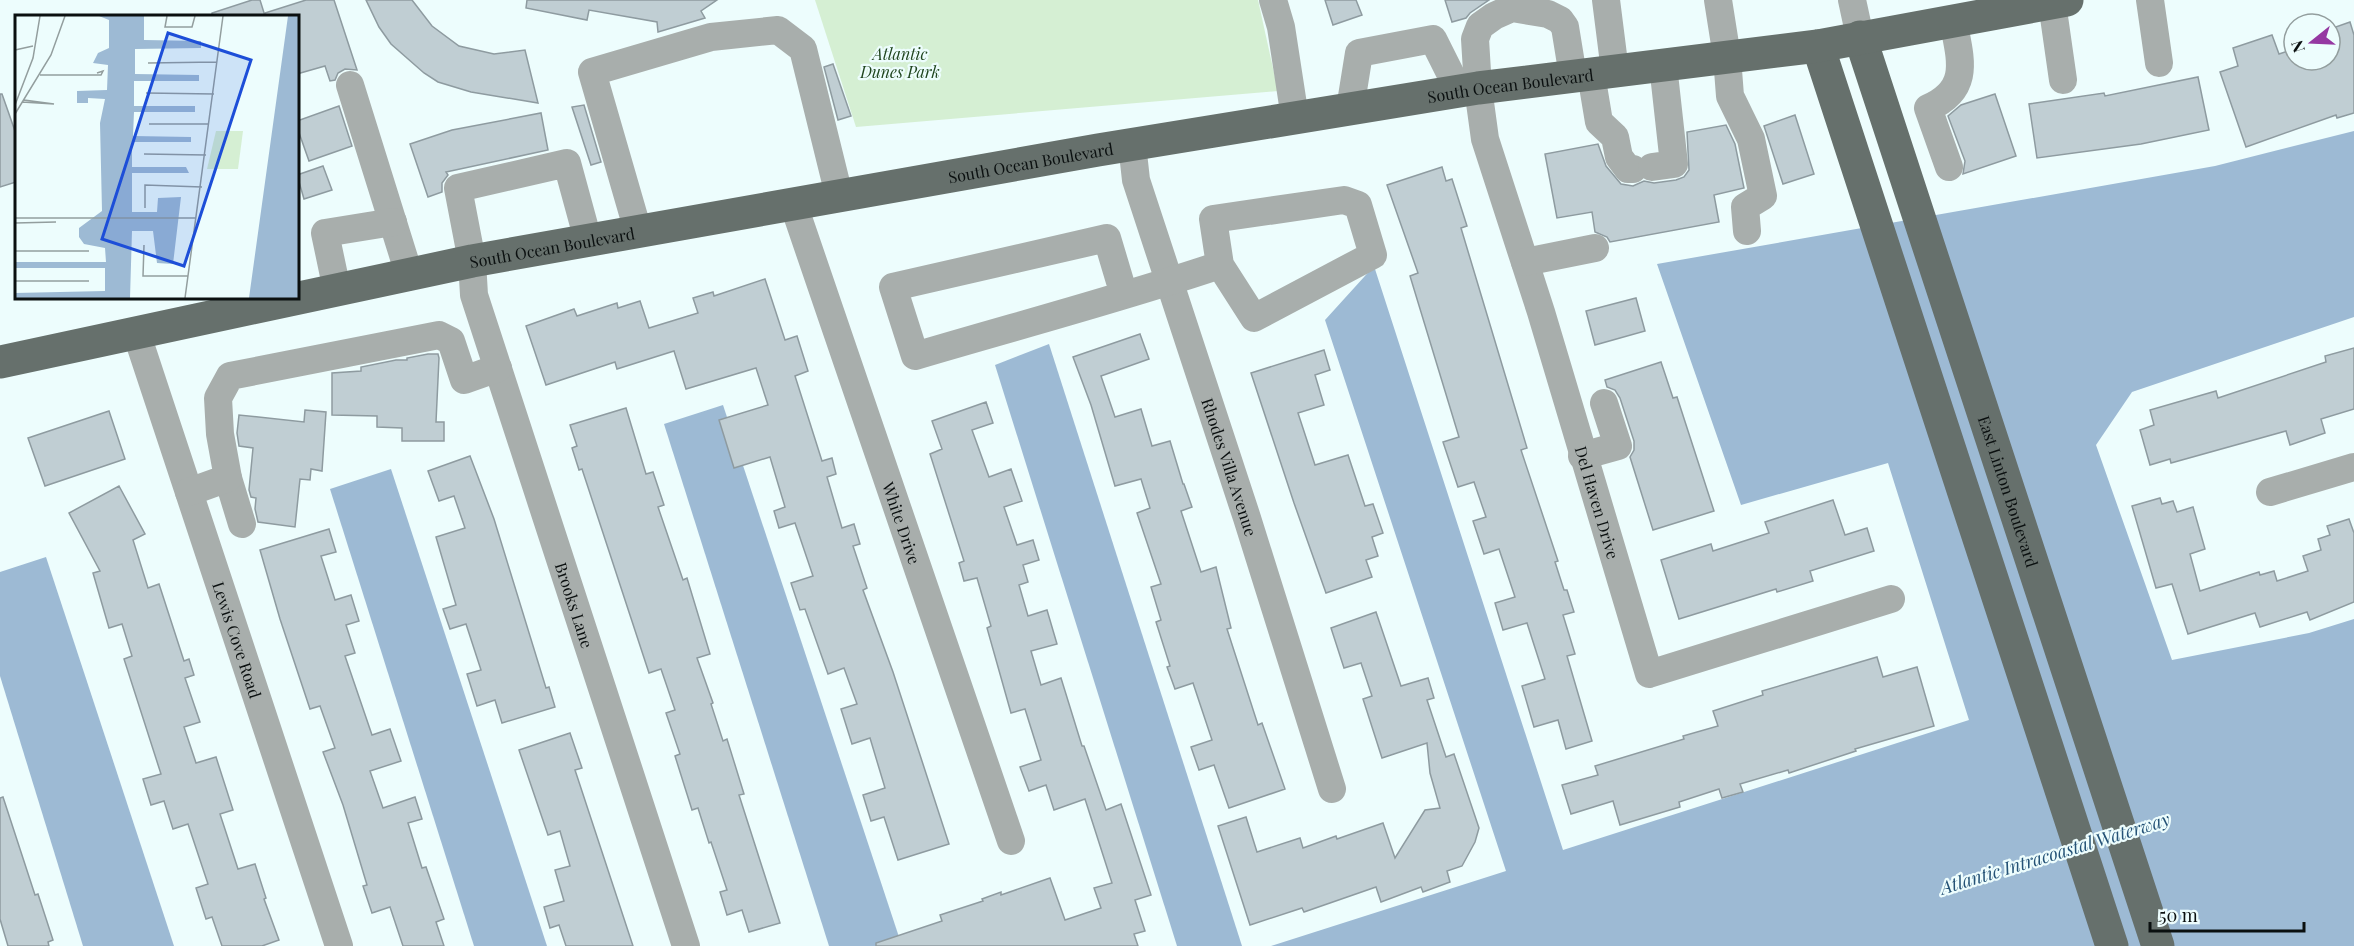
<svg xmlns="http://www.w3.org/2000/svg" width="2354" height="946" font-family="'Playfair Display',serif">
  <rect width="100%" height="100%" fill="#edfdfd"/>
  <polygon fill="#d5efd3" points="815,0 1258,0 1278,91 856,127"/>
  <g fill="#9dbad4">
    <polygon points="2354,131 2354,317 2132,392 2096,445 2172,660 2309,633 2354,619 2354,946 1271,946 1506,871 1325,320 1374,266 1563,850 1969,720 1888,463 1741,505 1657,264 2215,166"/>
    <polygon points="1049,344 1242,946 1177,946 995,365"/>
    <polygon points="723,405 902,946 829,946 664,424"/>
    <polygon points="391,469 547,946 474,946 330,489"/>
    <polygon points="46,557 174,946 83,946 0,676 0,572"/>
  </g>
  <g fill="#c0ced3" stroke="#8e9ba0" stroke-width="1.5">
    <polygon points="252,0 260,0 265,16 212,16 212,13"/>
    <polygon points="306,0 334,0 357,70 345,69 338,73 335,80 330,81 325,66 297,74 297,16 266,16 265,13"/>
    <polygon points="366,0 412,0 432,26 459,46 494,54 525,50 538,103 471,92 438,82 424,73 391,44 379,27"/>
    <polygon points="527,0 717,0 701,11 705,18 658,32 657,22 589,10 587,20 526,8"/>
    <polygon points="1325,0 1356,0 1362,15 1333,25"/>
    <polygon points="1445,0 1489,0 1470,13 1466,18 1452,22"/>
    <polygon points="2350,22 2354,35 2354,113 2337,118 2336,115 2246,147 2220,72 2238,66 2233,48 2272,35 2279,54 2294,49 2294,60 2330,60 2330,29"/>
    <polygon points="833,64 851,116 838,120 824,67"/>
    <polygon points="2198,77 2209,130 2141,144 2037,158 2029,104 2104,93 2105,96"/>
    <polygon points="0,94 2,94 16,134 16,182 0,187"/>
    <polygon points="1995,94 2016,156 1963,174 1965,161 1948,116 1961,105"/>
    <polygon points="584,105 601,162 591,165 572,107"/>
    <polygon points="339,106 352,146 309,161 297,127 297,121"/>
    <polygon points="541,113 548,150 446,172 448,175 442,183 442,192 428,197 410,144 452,130"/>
    <polygon points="1795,115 1814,174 1783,184 1764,126"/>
    <polygon points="1726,125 1735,144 1744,188 1714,195 1719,222 1610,242 1607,237 1595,232 1592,212 1557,218 1545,154 1598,144 1606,166 1621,184 1633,186 1644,181 1654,183 1676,180 1684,177 1689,170 1687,132"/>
    <polygon points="323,166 332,190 304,199 297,175"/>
    <polygon points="1442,167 1446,181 1452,179 1467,226 1461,228 1527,448 1521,450 1558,561 1555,562 1564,590 1567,590 1574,612 1563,615 1575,654 1567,656 1592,741 1566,749 1558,720 1534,727 1522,686 1545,679 1527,623 1503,630 1495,603 1515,597 1499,549 1484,554 1473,521 1486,517 1474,482 1458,487 1443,442 1459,437 1410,276 1418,273 1387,185"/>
    <polygon points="765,279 785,340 797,336 808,371 795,376 822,461 832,458 836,474 827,477 842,528 854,524 860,544 853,546 867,588 863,590 893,672 949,844 898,860 884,817 871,821 863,795 885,788 870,738 852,744 841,709 857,704 844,668 828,674 805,609 800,610 791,583 813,576 795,523 779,528 774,511 785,507 770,457 734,468 719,420 768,405 756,368 686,389 674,351 617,369 615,362 546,385 526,326 574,309 577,316 617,303 618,308 640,301 649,328 698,313 693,298 713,292 714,296"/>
    <polygon points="1636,298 1645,331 1595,345 1586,311"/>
    <polygon points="1140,334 1149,359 1101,376 1115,417 1141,409 1152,446 1170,441 1183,484 1184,484 1192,507 1181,511 1201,572 1216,567 1231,628 1227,629 1258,725 1262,723 1285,789 1229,808 1214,765 1199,770 1191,747 1212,740 1193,683 1175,689 1167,667 1170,666 1156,622 1161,620 1151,587 1161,584 1137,513 1150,508 1141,479 1115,486 1091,405 1073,357"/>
    <polygon points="2354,348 2354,409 2321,419 2325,433 2290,445 2286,431 2171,463 2170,459 2150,465 2140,430 2154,425 2150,410 2216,391 2218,398 2326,362 2325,356"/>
    <polygon points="1324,350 1330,370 1315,375 1324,405 1298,413 1315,465 1348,455 1365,506 1373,504 1383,533 1372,537 1378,556 1366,560 1372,577 1326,593 1294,503 1251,373"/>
    <polygon points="428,354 438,354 439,358 436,422 444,422 444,441 402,441 402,428 377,427 377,416 332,415 332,373 361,371 361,367 396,360 407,360 407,358"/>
    <polygon points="1661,362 1673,398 1677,397 1714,511 1653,530 1630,457 1634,450 1634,441 1620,398 1615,390 1607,387 1605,380"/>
    <polygon points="986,402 993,423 972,430 989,477 1011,469 1022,501 1004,507 1017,545 1033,540 1039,560 1023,565 1028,582 1019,585 1028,616 1047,610 1057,644 1031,651 1041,685 1061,678 1082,746 1084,746 1106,810 1121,804 1151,895 1135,900 1145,931 1134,934 1138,946 876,946 876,943 942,921 940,915 983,901 982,899 1001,892 1001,895 1050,878 1065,920 1101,908 1094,888 1112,883 1085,799 1054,810 1046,785 1029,791 1020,767 1041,760 1025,709 1011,713 987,628 991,626 977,578 964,581 959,563 964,561 930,454 942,449 932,421"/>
    <polygon points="626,408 646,474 653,472 664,505 658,507 683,580 687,578 710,654 697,658 713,703 711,704 723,741 727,739 744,794 739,795 780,923 749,932 742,910 727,915 720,892 727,890 711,842 709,843 698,808 692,810 675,756 680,754 666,713 675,710 661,669 649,673 582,469 579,470 572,448 577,446 570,425"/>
    <polygon points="305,410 326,412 322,471 311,469 310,480 300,479 295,527 258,522 255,509 256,498 251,497 249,490 253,448 239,446 237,433 239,415 304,422"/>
    <polygon points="109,411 125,459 45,486 28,438"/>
    <polygon points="470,456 494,519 546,688 549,687 555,707 502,723 495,700 477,706 467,674 481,670 466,624 450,629 443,609 456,605 436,537 465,528 454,496 439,501 428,471"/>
    <polygon points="119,486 145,534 133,540 148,588 159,584 184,661 189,659 194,675 185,678 200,722 184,727 196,763 216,757 233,810 220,814 238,869 255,864 266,898 264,899 279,940 262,946 222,946 212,917 206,919 196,888 208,884 188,824 173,829 164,801 151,805 143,779 161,774 124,659 132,656 122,624 109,628 93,573 100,571 69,513"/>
    <polygon points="2160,498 2162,504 2173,501 2177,512 2193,507 2205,549 2190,554 2200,591 2259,572 2260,575 2274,571 2277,581 2308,571 2303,556 2321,550 2318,539 2330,535 2327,526 2349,519 2354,533 2354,602 2310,620 2307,612 2260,627 2255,613 2188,634 2172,584 2156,588 2132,506"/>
    <polygon points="1833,500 1845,535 1867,528 1874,551 1810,571 1813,581 1777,592 1776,589 1679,619 1661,560 1711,544 1713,551 1769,533 1765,522"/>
    <polygon points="329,529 336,552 321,556 335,600 351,595 359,621 346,625 355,653 345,656 372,735 390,729 401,761 370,771 383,808 415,797 422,819 408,823 422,868 426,867 444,919 436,922 444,946 403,946 390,907 372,913 363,886 367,885 343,805 323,752 335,748 320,706 310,709 280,619 260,550"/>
    <polygon points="1376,612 1401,686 1428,678 1434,698 1427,700 1446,757 1454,754 1479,828 1475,842 1462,866 1447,871 1450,882 1423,892 1421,887 1381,902 1376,887 1304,912 1302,908 1250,925 1218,826 1246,817 1257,852 1300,838 1303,848 1336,836 1337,839 1383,823 1395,858 1425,810 1440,808 1430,773 1427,743 1382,758 1363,699 1372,696 1361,663 1344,668 1331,628"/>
    <polygon points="1877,657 1883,677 1917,667 1934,726 1855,749 1856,751 1789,773 1788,770 1740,784 1743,792 1722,798 1719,789 1679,802 1680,807 1620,825 1613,801 1571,814 1562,785 1598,775 1595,766 1684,739 1683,736 1718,726 1713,711 1763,695 1762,691"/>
    <polygon points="570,733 582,768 575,770 633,946 566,946 559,925 550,928 544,907 564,901 555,870 570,866 560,831 548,835 519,750"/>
    <polygon points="3,797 35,895 38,894 53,940 48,942 49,946 8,946 0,919 0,798"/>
  </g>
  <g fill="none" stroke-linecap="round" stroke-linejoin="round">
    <g stroke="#a8aeac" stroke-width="28">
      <polyline points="1273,0 1281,27 1295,118"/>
      <polyline points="1606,0 1615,71"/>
      <polyline points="1718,0 1727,57 1730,96 1751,139 1763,196 1745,207 1747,231"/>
      <polyline points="1852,0 1860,37"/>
      <polyline points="2150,0 2159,63"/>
      <polyline points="2052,3 2063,80"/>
      <polyline points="1591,74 1599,122 1615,137 1619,157 1628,169 1633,169"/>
      <path id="s1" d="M1573 76 1565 27 1560 20 1548 14 1512 8 1494 16 1480 26 1475 39 1478 88 1485 139 1541 312 1649 674 1891 599"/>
      <polyline points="350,85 409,274"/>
      <polyline points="1350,109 1359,53 1433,39 1459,91"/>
      <path id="s2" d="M1132 144 1136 180 1247 518 1332 789"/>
      <polyline points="1652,167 1674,164 1663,65"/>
      <path d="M1949 167 1928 108C1972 89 1960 58 1953 20"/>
      <path id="s3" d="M793 203 1011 841"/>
      <polyline points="638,231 592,72 711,37 778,30 803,49 839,195"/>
      <path id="s4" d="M588 240 567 163 458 188 472 261 474 295 686 946"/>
      <polyline points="1525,262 1595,248"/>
      <polyline points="337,290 325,233 393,222"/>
      <path d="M1124 295 1107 238 893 287 915 356C1016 326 1119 299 1220 265L1213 219 1344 200 1358 205 1373 255 1254 318 1220 265"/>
      <path id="s5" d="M136 332 339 946"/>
      <polyline points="1582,456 1618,446 1604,403"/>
      <polyline points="228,478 242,524"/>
      <polyline points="189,492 228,478 220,434 218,398 230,376 439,335 451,341 464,380 498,368"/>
      <polyline points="2270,492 2354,467"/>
    </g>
    <g stroke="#66706c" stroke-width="33">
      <path id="s6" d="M1860 37 2158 946"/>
      <polyline points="1818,46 2112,946"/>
      <path id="s7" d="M0 362 472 261 1098 150 1478 88 1818 46 2067 0"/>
    </g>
  </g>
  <g text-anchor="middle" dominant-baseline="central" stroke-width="4.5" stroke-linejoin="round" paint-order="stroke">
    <g font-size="16" font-style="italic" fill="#1f451e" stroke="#edfdfd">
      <text x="900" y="53">Atlantic<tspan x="900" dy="18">Dunes Park</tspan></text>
    </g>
    <g font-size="16" fill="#0b1010" stroke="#edfdfd">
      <text stroke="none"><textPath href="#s7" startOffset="1536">South Ocean Boulevard</textPath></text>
      <text stroke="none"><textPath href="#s7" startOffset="1050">South Ocean Boulevard</textPath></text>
      <text stroke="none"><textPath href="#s7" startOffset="564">South Ocean Boulevard</textPath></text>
      <text stroke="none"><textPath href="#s2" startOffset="338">Rhodes Villa Avenue</textPath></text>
      <text stroke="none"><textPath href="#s6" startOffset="478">East Linton Boulevard</textPath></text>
      <text stroke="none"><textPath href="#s1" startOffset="640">Del Haven Drive</textPath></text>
      <text stroke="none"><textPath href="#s3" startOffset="338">White Drive</textPath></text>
      <text stroke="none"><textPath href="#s4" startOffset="626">Brooks Lane</textPath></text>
      <text stroke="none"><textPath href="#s5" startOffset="324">Lewis Cove Road</textPath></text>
    </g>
    <g font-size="18" font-style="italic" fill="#245276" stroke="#edfdfd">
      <text transform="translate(2055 853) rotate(-17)">Atlantic Intracoastal Waterway</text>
    </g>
  </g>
  <g transform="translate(15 15)">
    <rect width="284" height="284" fill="#edfdfd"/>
    <path d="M201 116H228L223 154H192Z" fill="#d5efd3"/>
    <path d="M84 1H129V25L186 26V33L120 34V59L184 60V66H119V91H180V97H119L118 121 176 122V127H117V152H171L174 158H117V197H142L143 183 166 182 158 249 142 248 138 216H117L115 283H0V278L90 276V253H0V247H91L90 233 69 229 64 222V213L87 196 85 108 90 84 73 83V88H62V76L92 75 93 50 78 48 83 38 94 33V5ZM273 1H284L283 283H234Z" fill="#9dbad4"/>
    <path fill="none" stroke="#939e9e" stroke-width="1.5" d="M152 1 150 12H177L180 1M0 35 18 31M133 48 202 47M25 60H86L88 56 82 58M131 78 199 79M7 87 39 89 9 85M0 90 18 43 25 1M0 99 36 40 50 1M134 109H193M129 139 191 140M130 193V170L187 172M0 203H181M0 208 41 207M129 230 128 261H173M0 236H74M0 266H74M170 283 208 1"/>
    <path fill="#1d4ed8" fill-opacity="0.15" stroke="#1d4ed8" stroke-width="3" d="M153 18 236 45 169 251 87 224Z"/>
    <rect width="284" height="284" fill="none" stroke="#0b1010" stroke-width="3"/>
  </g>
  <g transform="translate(2312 42) rotate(252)"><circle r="28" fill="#edfdfd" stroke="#939e9e" stroke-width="1.5"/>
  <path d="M0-4.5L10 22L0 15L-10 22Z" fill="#9538a2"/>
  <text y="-9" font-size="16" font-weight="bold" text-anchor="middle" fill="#0b1010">N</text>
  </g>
  <path d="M2150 922v9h154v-9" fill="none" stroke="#0b1010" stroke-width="3"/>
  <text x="2159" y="922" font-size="18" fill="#0b1010" stroke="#edfdfd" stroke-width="4.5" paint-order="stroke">50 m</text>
</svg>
